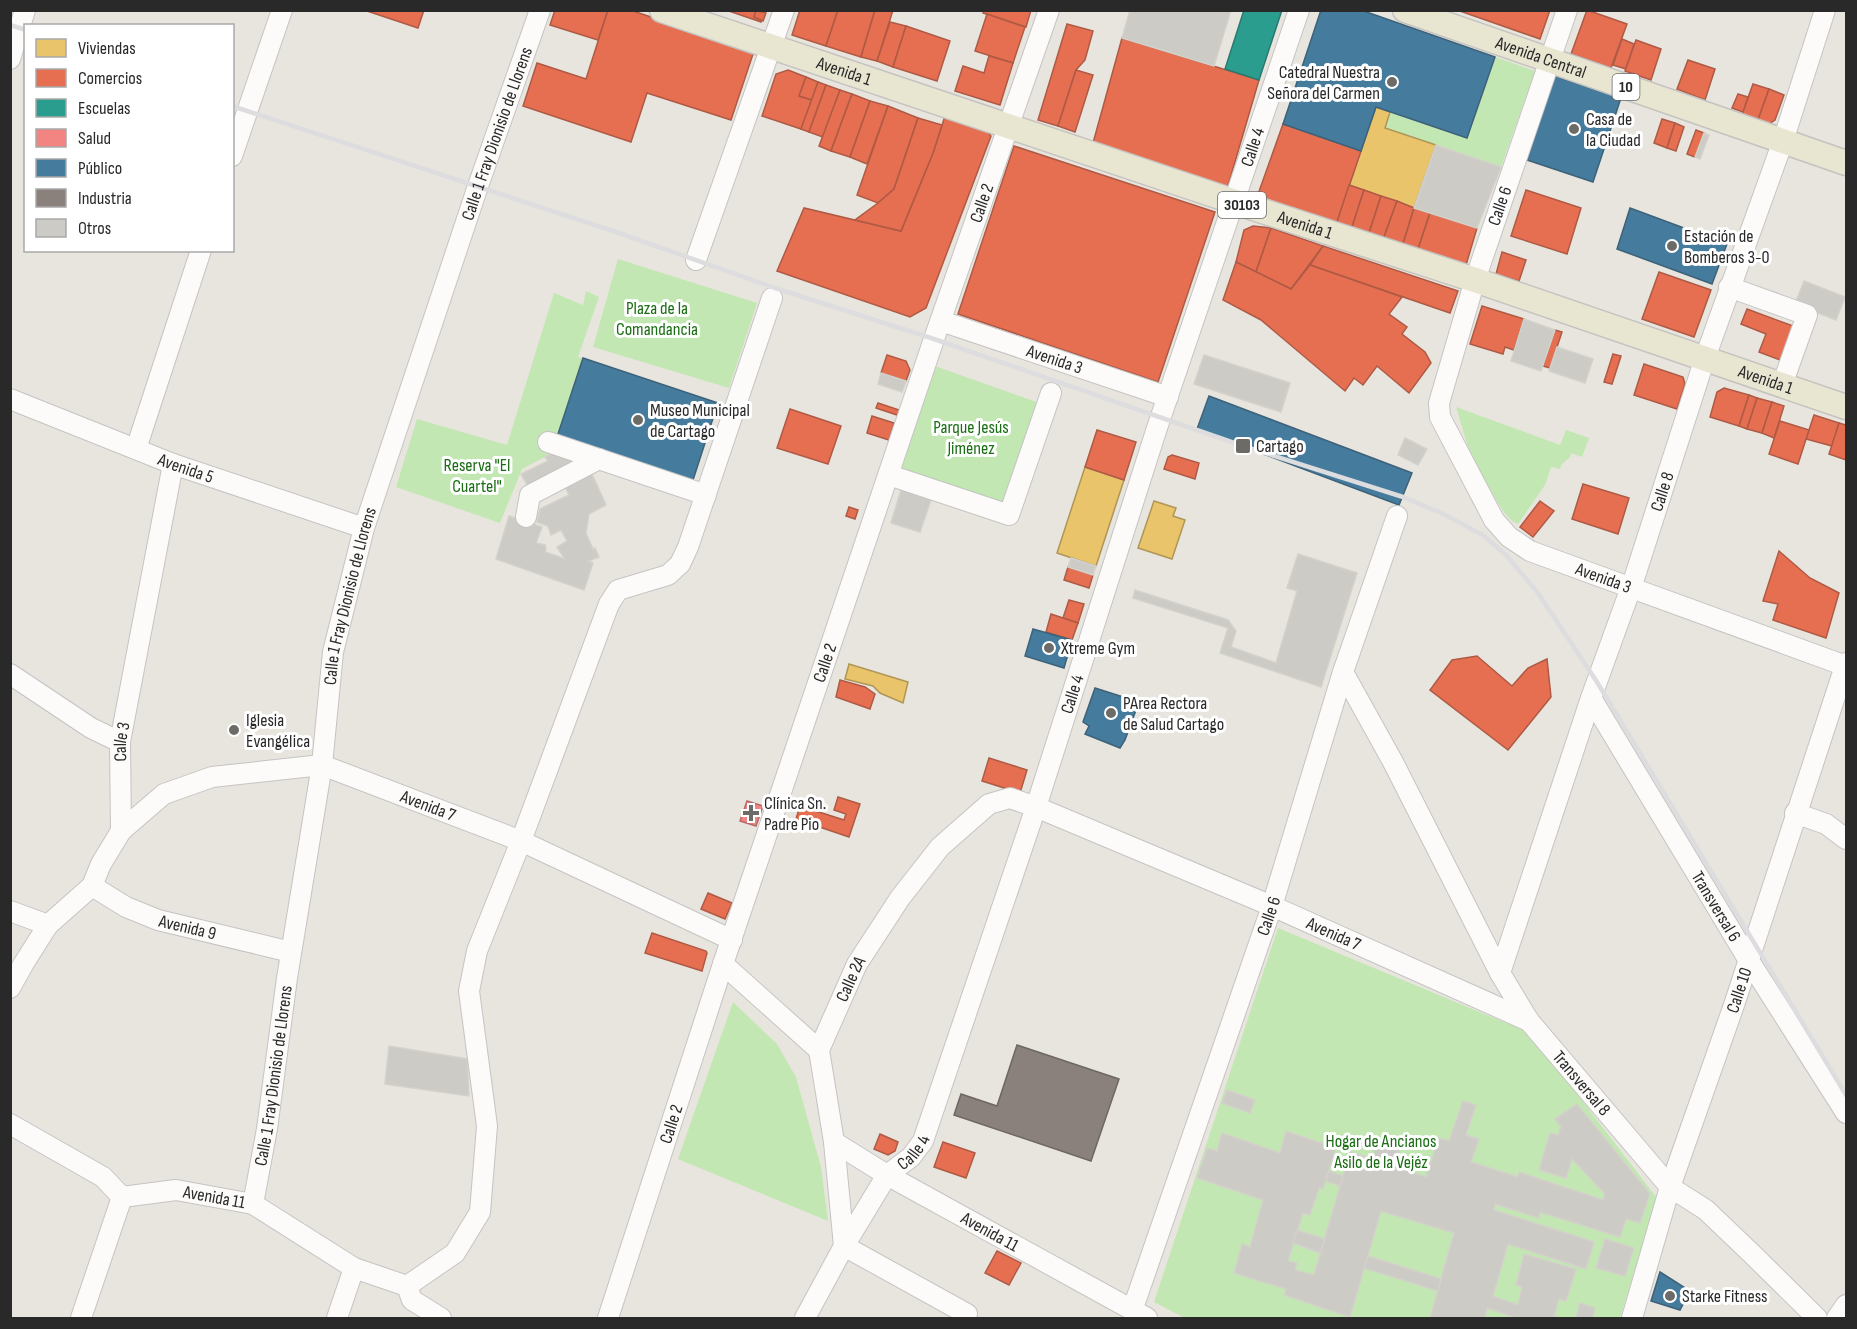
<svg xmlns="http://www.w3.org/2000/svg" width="1857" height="1329" font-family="'Sofia Sans Condensed',sans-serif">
  <rect width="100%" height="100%" fill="#e8e5de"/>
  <g fill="#c2e7b3">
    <polygon points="1495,57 1535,71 1501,167 1385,128 1390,112 1467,138"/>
    <polygon points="618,259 757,303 729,388 593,347"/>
    <polygon points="586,291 599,297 578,357 583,358 558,450 522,469 500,523 396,487 417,419 507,445 554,293 583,305"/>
    <polygon points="935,366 1042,404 1005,506 901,471"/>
    <polygon points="1456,407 1560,445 1566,430 1589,438 1582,457 1571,453 1570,457 1561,465 1560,469 1551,467 1545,485 1518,524 1512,521 1503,511 1477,468 1467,444"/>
    <polygon points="1278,928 1530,1033 1657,1198 1620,1318 1185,1318 1154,1302"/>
    <polygon points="733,1002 777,1044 796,1077 821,1167 828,1221 678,1159"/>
  </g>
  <g fill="#e9c46a" stroke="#af9656" stroke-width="1.5">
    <polygon points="1376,107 1390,112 1385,128 1436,145 1414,208 1349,185"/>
    <polygon points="1085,467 1124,480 1096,566 1057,553"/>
    <polygon points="1154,501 1176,508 1173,516 1185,520 1172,559 1138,548"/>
    <polygon points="849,664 908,682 903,703 880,693 873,686 845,679"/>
  </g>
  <g fill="#e76f51" stroke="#ae5a45" stroke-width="1.5">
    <polygon points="364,10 424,10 418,28"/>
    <polygon points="555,10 608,10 598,40 550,25"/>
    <polygon points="608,10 630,10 754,51 731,120 647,93 631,142 523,106 537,63 586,79"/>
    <polygon points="726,10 764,10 761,22"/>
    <polygon points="756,10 766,13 763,21 754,17"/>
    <polygon points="800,10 838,10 826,46 792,35"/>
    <polygon points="838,10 875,10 861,57 826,46"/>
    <polygon points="875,10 893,10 877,61 861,57"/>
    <polygon points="984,10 1031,10 1026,27 983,13"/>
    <polygon points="1457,10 1550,10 1540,39"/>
    <polygon points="1587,10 1627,24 1611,68 1571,54"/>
    <polygon points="987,14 1025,27 1013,63 975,51"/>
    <polygon points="890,22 906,26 893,67 877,61"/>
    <polygon points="1067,24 1093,31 1085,60 1076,70 1058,126 1038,120"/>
    <polygon points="906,26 950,41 937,81 893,67"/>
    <polygon points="1122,38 1259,80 1227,189 1093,143"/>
    <polygon points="1622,39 1634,44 1626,69 1613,65"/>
    <polygon points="1636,40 1661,49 1651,80 1625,71"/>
    <polygon points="989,56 1013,63 1000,105 955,91 963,66 984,73"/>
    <polygon points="1688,60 1715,69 1705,100 1677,89"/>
    <polygon points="788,70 806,77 799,96 812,100 801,129 762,116 776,74"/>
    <polygon points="1076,70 1093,75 1075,132 1058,126"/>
    <polygon points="806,77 818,82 812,100 799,96"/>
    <polygon points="818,82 826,85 809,132 801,129"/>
    <polygon points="1753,84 1769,89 1758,120 1742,114"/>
    <polygon points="826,85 840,90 823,137 809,132"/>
    <polygon points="1769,89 1784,95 1775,120 1769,124 1758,120"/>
    <polygon points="840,90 852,94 831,151 819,146"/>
    <polygon points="852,94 870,101 850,157 831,151"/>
    <polygon points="1738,94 1748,97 1743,112 1732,108"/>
    <polygon points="870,101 888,106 867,164 850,157"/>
    <polygon points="888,106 918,118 894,189 878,203 857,195"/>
    <polygon points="945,116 985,128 991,136 926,308 910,317 777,271 804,208 901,231 933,153"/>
    <polygon points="918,118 942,125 933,153 901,231 855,220 878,203 894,189"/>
    <polygon points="1662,119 1675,123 1667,148 1654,143"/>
    <polygon points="1675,123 1684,127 1676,151 1667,148"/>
    <polygon points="1283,124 1361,151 1337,222 1257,197"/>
    <polygon points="1696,130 1704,133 1695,157 1687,154"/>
    <polygon points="1014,146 1215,212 1158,382 958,314"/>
    <polygon points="1349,185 1364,190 1352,227 1337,222"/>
    <polygon points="1364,190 1381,196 1369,233 1352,227"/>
    <polygon points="1526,190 1581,208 1567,254 1511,236"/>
    <polygon points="1381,196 1397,201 1384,237 1369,233"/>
    <polygon points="1397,201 1414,208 1403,244 1384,237"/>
    <polygon points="1414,208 1430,213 1418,249 1403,244"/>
    <polygon points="1430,213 1477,228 1466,265 1418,249"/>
    <polygon points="1253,226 1271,228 1256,272 1236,262 1244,230"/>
    <polygon points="1271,228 1323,246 1291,289 1256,272"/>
    <polygon points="1323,246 1458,291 1450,313 1310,265"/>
    <polygon points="1502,252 1526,260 1519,281 1496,274"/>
    <polygon points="1236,262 1291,289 1310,265 1402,297 1389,314 1407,327 1402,334 1425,352 1431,363 1409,393 1377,366 1363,385 1354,378 1345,391 1261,320 1223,300"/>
    <polygon points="1659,272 1711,290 1694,337 1642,319"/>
    <polygon points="1482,306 1524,319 1514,350 1505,347 1503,354 1470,344"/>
    <polygon points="1747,309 1793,326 1780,360 1759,352 1766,334 1741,324"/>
    <polygon points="1555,330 1562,332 1550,368 1543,366"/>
    <polygon points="1613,354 1621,356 1612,384 1604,382"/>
    <polygon points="887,355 906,361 910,370 906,381 881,373"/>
    <polygon points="1644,364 1683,377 1685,384 1677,409 1634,395"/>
    <polygon points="1724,388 1749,395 1739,426 1710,417 1717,392"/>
    <polygon points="1749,395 1757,398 1747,429 1739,426"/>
    <polygon points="1757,398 1772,402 1762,433 1747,429"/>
    <polygon points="1772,402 1784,406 1774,438 1762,433"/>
    <polygon points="878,403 899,410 897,415 876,408"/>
    <polygon points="790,409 841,426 828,464 777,448"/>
    <polygon points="1814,415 1839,423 1832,446 1806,439"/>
    <polygon points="872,416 894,423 889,440 867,433"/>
    <polygon points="1780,421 1809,430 1798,464 1769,454"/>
    <polygon points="1839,423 1846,425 1846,460 1829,454"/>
    <polygon points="1097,430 1136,442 1124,480 1085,467"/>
    <polygon points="1172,455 1199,463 1195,479 1164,469 1168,457"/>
    <polygon points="1583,484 1629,498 1618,534 1572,519"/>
    <polygon points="1540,501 1554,511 1533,537 1520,527"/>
    <polygon points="849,507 858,510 855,519 846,516"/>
    <polygon points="1779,551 1810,578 1839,593 1826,638 1773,620 1778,604 1763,601"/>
    <polygon points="1068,567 1093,575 1089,588 1064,580"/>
    <polygon points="1069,600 1084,604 1078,623 1063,618"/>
    <polygon points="1051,614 1078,623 1072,640 1046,632"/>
    <polygon points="1477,656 1512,686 1528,668 1547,659 1551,697 1508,750 1430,690 1452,660"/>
    <polygon points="840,680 865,687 875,694 870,709 836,697"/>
    <polygon points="989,758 1027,770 1020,793 982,781"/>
    <polygon points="838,797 860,804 849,837 796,819 800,806 844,820 846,814 834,810"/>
    <polygon points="708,893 732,903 725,919 701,909"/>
    <polygon points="652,933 706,951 707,953 702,971 645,953"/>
    <polygon points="880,1134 898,1142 895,1151 888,1155 874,1149"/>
    <polygon points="943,1142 975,1153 966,1178 934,1167"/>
    <polygon points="997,1251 1021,1263 1009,1285 985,1273"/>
  </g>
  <polygon fill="#2a9d8f" stroke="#2a7a70" stroke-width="1.5" points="1244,10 1282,10 1259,80 1225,69"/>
  <polygon fill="#f28482" stroke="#b66967" stroke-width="1.5" points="747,801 763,806 756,826 740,821"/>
  <g fill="#457b9d" stroke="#3d627a" stroke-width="1.5">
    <polygon points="1321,10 1361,10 1495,57 1467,138 1376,107 1361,151 1283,124"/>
    <polygon points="1555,76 1621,98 1593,182 1527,160"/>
    <polygon points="1630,208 1727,244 1712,284 1617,249"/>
    <polygon points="583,358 718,403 693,480 557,437"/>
    <polygon points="1209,396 1412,473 1399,505 1197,429"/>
    <polygon points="1033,629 1072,640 1064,668 1025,656"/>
    <polygon points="1095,688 1139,702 1125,740 1120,748 1085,734 1089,726 1083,722"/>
    <polygon points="1660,1272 1690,1291 1680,1310 1651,1301"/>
  </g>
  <polygon fill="#8a817c" stroke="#6d6763" stroke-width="1.5" points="1017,1045 1119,1079 1091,1161 954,1115 961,1094 997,1106"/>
  <g fill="#cdcbc5" stroke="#d3d1ca" stroke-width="1.5">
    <polygon points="1130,10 1231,10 1214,66 1122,38"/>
    <polygon points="1704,133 1709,135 1700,159 1695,157"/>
    <polygon points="1436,145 1501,167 1477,228 1414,208"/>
    <polygon points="1804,281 1845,297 1836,320 1795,304"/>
    <polygon points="1524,319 1555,330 1541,371 1511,361"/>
    <polygon points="1557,347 1593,359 1585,383 1549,371"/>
    <polygon points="1204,355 1290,383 1281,412 1194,384"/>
    <polygon points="881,373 906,381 902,392 878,384"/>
    <polygon points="1405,438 1427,449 1418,465 1398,455"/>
    <polygon points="558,450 576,455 575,464 529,488 521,474 548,461 545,457"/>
    <polygon points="591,472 606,505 589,514 586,533 593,549 595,548 599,557 588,561 593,563 584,590 496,559 509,516 542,527 536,543 545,545 546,548 545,552 565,559 557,547 567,541 561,530 551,535 548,526 537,522 540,509 569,495 564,484"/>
    <polygon points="910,486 933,494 920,532 891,523 901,490"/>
    <polygon points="1298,554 1357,573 1321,687 1220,653 1228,628 1133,598 1135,590 1228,620 1236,631 1231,647 1276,663 1297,591 1287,588"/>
    <polygon points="1071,558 1096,566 1093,575 1068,567"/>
    <polygon points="389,1046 467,1059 469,1096 385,1084"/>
    <polygon points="1227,1090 1255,1100 1250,1113 1222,1103"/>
    <polygon points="1463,1101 1476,1105 1466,1135 1479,1139 1471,1162 1518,1177 1519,1172 1603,1200 1605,1194 1572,1159 1566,1178 1539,1170 1550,1133 1558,1135 1561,1127 1555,1119 1577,1104 1650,1194 1640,1223 1626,1219 1620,1237 1540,1212 1539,1218 1495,1204 1494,1210 1594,1242 1586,1269 1508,1244 1493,1296 1518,1305 1522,1287 1516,1285 1524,1254 1576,1269 1566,1301 1559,1299 1554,1316 1561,1318 1512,1318 1513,1317 1487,1308 1485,1318 1430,1318 1454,1233 1381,1211 1350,1317 1284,1295 1286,1289 1234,1273 1242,1244 1250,1247 1263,1200 1197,1178 1207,1148 1217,1151 1222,1133 1280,1153 1286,1131 1336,1148 1323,1189 1319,1188 1310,1215 1303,1213 1288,1261 1297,1263 1295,1270 1314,1275 1350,1152 1372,1159 1376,1144 1399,1151 1394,1166 1426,1177 1439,1138 1449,1141"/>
    <polygon points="1329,1171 1343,1176 1340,1186 1326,1181"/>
    <polygon points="1297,1230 1325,1239 1320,1253 1293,1243"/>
    <polygon points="1605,1239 1634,1248 1625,1276 1596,1268"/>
    <polygon points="1368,1256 1441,1279 1438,1291 1364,1268"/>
    <polygon points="1580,1303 1595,1308 1593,1318 1576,1318"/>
  </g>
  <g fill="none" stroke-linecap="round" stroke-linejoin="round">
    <defs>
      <g id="minor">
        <path id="s1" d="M1567 10 1475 280 1439 403 1440 417 1494 520 1509 537 1530 551 1846 666"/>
        <polyline points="10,59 25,10"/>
        <polyline points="232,156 282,10"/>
        <polyline points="696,260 784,10"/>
        <polyline points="1729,287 1807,315 1782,385"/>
        <path id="s2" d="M941 321 1168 397"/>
        <path id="s3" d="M10 399 173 464 364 528"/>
        <polyline points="548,442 706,495"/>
        <polyline points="136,449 201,250"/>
        <polyline points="889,475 1009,515 1051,393"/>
        <polyline points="526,517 530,495 599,459"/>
        <path id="s4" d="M1343 672 1393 762 1500 973 1529 1021 1670 1187 1706 1210 1751 1253 1817 1318"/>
        <polyline points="10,674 91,728 120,742"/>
        <path id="s5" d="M1591 698 1748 959 1846 1113"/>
        <polyline points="1795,813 1826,824 1846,839"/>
        <path id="s6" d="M121 831 164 794 212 777 322 765 521 841 732 940"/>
        <path id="s7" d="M92 886 126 907 158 920 291 952"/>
        <polyline points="10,911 48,925"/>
        <polyline points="723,964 819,1050"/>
        <path id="s8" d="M1500 973 1591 698 1633 582 1705 358 1783 141 1825 10"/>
        <path id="s9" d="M10 988 24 963 48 925 92 886 101 864 121 831 120 742 173 464"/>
        <path id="s10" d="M10 1124 103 1177 122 1197 176 1190 253 1204 354 1268 407 1286 412 1300 441 1318"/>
        <path id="s11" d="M834 1142 887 1175 1147 1318"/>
        <path id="s12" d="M253 1204 267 1129 287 978 322 765 333 652 364 528 478 186 540 10"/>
        <polyline points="407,1286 455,1253 480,1212 487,1126 469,991 477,951 521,841 609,604 618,590 668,575 680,564 688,547 772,298"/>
        <path id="s13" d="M1132 1311 1272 906 1343 672 1397 516"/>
        <path id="s14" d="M967 1314 844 1246 834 1142 819 1050 857 964 900 898 940 847 989 804 1010 798 1036 807 1272 906 1529 1021"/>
        <polyline points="81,1318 122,1197"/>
        <polyline points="337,1318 354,1268"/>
        <path id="s15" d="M608 1318 723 964 934 339 1049 10"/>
        <path id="s16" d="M805 1318 844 1246 887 1175 911 1157 923 1141 1036 807 1156 431 1299 10"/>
        <path id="s17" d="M1632 1318 1670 1187 1734 1005 1846 663"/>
        <polyline points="1837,1318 1846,1305"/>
      </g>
      <g id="major">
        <path id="s18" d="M662 10 1235 202 1475 280 1846 407"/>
        <path id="s19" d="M1405 10 1846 163"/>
      </g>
    </defs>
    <use href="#minor" stroke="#c5c4c4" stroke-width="22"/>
    <use href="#major" stroke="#c4c3c0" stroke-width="27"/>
    <use href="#minor" stroke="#fcfbfa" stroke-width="20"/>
    <use href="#major" stroke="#e8e5d1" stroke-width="24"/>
    <g stroke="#dddcde" stroke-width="4.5">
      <polyline points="10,25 26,30"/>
      <polyline points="232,106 619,233 775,288 934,339 1243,446 1403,497 1441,513 1483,535 1507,556 1538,593 1597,682 1846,1095"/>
    </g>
  </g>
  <g fill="#6c6b68" stroke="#fff" stroke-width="2">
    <circle cx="1392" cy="82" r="6"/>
    <circle cx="1574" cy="129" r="6"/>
    <circle cx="1672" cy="246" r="6"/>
    <circle cx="638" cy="420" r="6"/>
    <rect x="1235" y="438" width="16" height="16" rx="3"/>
    <circle cx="1049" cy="648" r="6"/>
    <circle cx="1111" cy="713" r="6"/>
    <circle cx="234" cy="730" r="6"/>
    <path d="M748 804h6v6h6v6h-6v6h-6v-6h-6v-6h6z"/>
    <circle cx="1670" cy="1296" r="6"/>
  </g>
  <g text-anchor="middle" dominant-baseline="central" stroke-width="6" stroke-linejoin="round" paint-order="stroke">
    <g fill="#fff" stroke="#696969" stroke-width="1.5">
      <rect x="1612.5" y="74" width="27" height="26" rx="4.5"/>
      <rect x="1218" y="192" width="48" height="26" rx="4.5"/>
    </g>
    <g font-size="16" font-weight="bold" fill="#292929">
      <text x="1626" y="87">10</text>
      <text x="1242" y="205">30103</text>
    </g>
    <g font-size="18" fill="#292929" stroke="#fff">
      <text stroke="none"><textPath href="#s19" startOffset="144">Avenida Central</textPath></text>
      <text stroke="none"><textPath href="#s18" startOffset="192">Avenida 1</textPath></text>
      <text stroke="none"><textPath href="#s12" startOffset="1102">Calle 1 Fray Dionisio de Llorens</textPath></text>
      <text stroke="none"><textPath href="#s16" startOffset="1262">Calle 4</textPath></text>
      <text stroke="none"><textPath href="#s15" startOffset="1176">Calle 2</textPath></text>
      <text transform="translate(1500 206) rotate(-71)">Calle 6</text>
      <text stroke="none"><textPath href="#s18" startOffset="678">Avenida 1</textPath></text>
      <text stroke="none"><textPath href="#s2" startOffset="120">Avenida 3</textPath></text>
      <text stroke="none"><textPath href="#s18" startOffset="1164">Avenida 1</textPath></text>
      <text stroke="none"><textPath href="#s3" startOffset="189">Avenida 5</textPath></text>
      <text stroke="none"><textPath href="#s8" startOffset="508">Calle 8</textPath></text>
      <text stroke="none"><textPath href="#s1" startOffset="670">Avenida 3</textPath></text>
      <text stroke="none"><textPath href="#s12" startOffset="616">Calle 1 Fray Dionisio de Llorens</textPath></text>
      <text stroke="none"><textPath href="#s15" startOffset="690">Calle 2</textPath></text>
      <text stroke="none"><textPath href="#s16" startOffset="686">Calle 4</textPath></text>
      <text stroke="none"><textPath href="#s9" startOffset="284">Calle 3</textPath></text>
      <text stroke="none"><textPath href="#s6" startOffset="332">Avenida 7</textPath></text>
      <text stroke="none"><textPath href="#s5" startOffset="243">Transversal 6</textPath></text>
      <text stroke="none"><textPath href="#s13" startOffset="418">Calle 6</textPath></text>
      <text stroke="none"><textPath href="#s7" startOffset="105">Avenida 9</textPath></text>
      <text stroke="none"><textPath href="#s14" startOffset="1014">Avenida 7</textPath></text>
      <text stroke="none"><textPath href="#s14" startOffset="416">Calle 2A</textPath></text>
      <text stroke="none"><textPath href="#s17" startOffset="345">Calle 10</textPath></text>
      <text stroke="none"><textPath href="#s12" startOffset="130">Calle 1 Fray Dionisio de Llorens</textPath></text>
      <text stroke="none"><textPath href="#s4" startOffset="477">Transversal 8</textPath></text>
      <text stroke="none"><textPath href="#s15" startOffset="204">Calle 2</textPath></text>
      <text stroke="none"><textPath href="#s16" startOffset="200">Calle 4</textPath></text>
      <text stroke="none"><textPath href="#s10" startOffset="228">Avenida 11</textPath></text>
      <text stroke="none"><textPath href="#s11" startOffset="180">Avenida 11</textPath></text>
    </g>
    <g font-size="18" fill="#292929" stroke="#fff" text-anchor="start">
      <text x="1380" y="72" text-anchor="end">Catedral Nuestra<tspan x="1380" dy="21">Señora del Carmen</tspan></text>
      <text x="1586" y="119">Casa de<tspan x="1586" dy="21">la Ciudad</tspan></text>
      <text x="1684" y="236">Estación de<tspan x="1684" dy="21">Bomberos 3-0</tspan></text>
      <text x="650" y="410">Museo Municipal<tspan x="650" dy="21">de Cartago</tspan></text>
      <text x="1256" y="446">Cartago</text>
      <text x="1061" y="648">Xtreme Gym</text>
      <text x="1123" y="703">PArea Rectora<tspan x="1123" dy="21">de Salud Cartago</tspan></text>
      <text x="246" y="720">Iglesia<tspan x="246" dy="21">Evangélica</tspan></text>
      <text x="764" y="803">Clínica Sn.<tspan x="764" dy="21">Padre Pio</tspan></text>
      <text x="1682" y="1296">Starke Fitness</text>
    </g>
    <g font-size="18" fill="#196d13" stroke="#fff">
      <text x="657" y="308">Plaza de la<tspan x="657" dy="21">Comandancia</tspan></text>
      <text x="971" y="427">Parque Jesús<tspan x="971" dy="21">Jiménez</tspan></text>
      <text x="477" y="465">Reserva "El<tspan x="477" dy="21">Cuartel"</tspan></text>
      <text x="1381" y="1141">Hogar de Ancianos<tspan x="1381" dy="21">Asilo de la Vejéz</tspan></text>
    </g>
  </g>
  <rect width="1857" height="1329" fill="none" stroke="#292929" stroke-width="24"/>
  <rect x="24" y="24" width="210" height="228" fill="#ffffff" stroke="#a9a9a9" stroke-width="1.5"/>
  <rect x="36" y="39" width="30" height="18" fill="#e9c46a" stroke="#a9a9a9" stroke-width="1.5"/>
  <text x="78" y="54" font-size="18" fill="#292929">Viviendas</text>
  <rect x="36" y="69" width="30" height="18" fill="#e76f51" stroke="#a9a9a9" stroke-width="1.5"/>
  <text x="78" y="84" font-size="18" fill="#292929">Comercios</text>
  <rect x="36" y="99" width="30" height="18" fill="#2a9d8f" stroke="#a9a9a9" stroke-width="1.5"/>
  <text x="78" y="114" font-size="18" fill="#292929">Escuelas</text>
  <rect x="36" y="129" width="30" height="18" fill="#f28482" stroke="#a9a9a9" stroke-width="1.5"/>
  <text x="78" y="144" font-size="18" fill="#292929">Salud</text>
  <rect x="36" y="159" width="30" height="18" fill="#457b9d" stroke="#a9a9a9" stroke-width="1.5"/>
  <text x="78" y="174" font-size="18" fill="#292929">Público</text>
  <rect x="36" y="189" width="30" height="18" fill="#8a817c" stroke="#a9a9a9" stroke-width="1.5"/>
  <text x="78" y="204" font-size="18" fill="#292929">Industria</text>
  <rect x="36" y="219" width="30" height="18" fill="#cdcbc5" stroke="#a9a9a9" stroke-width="1.5"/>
  <text x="78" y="234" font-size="18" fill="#292929">Otros</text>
</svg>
